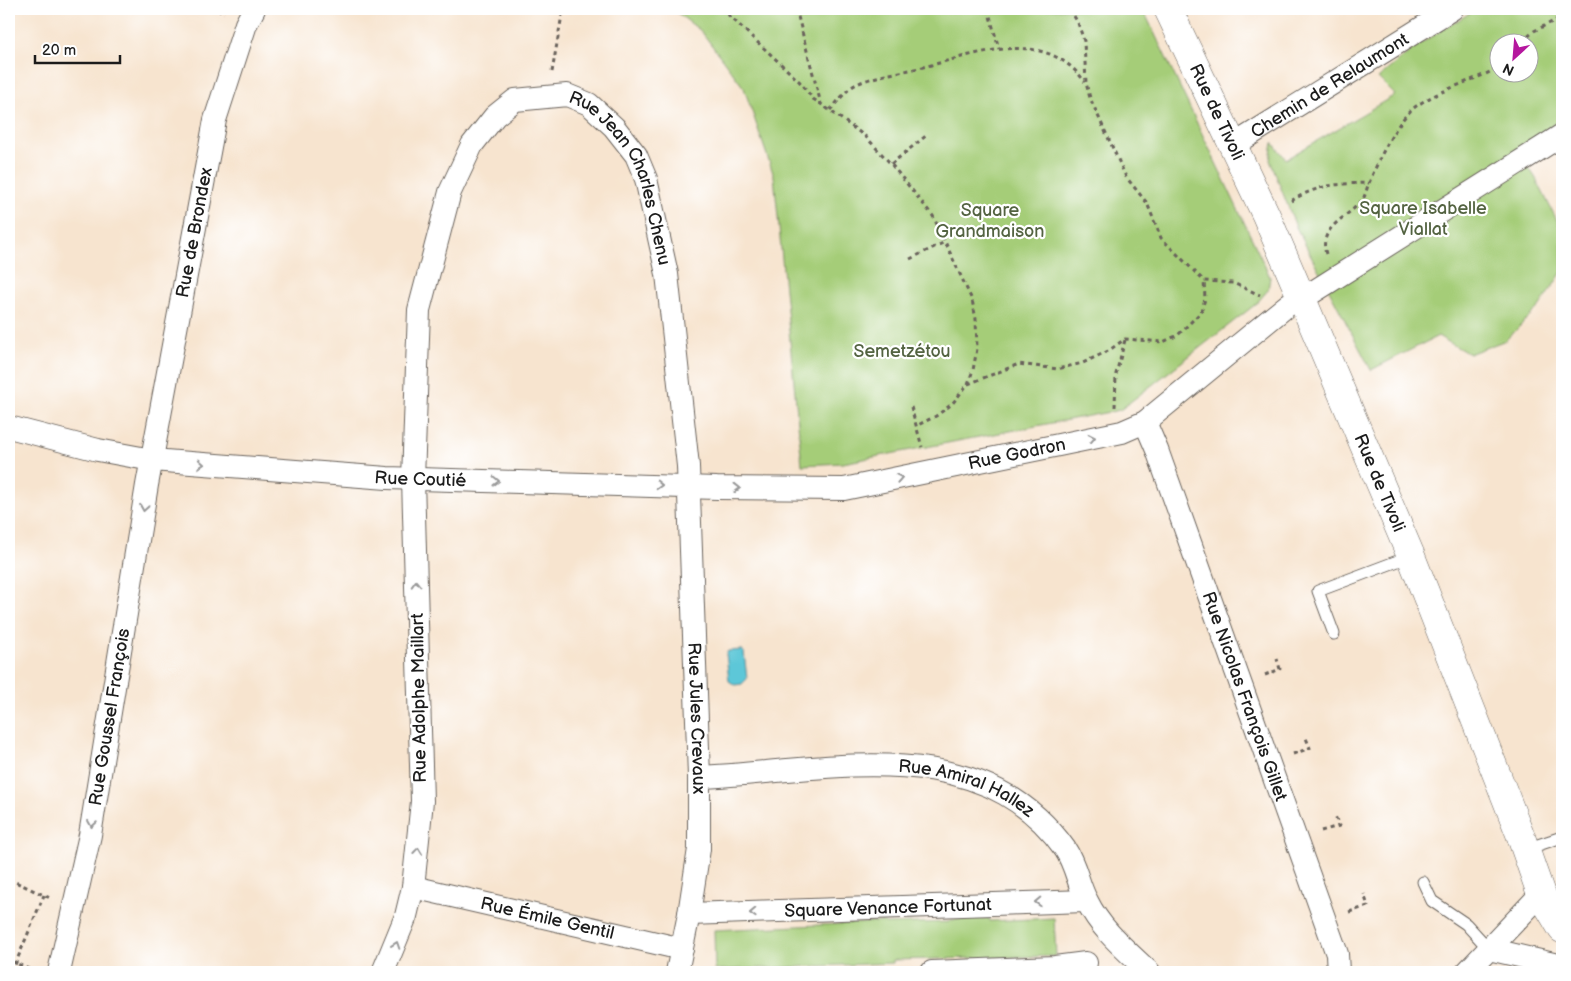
<svg xmlns="http://www.w3.org/2000/svg" width="1571" height="981" font-family="'Balsamiq Sans',sans-serif">
  <rect width="100%" height="100%" fill="#fff"/>
  <filter id="ink" filterUnits="userSpaceOnUse"><feTurbulence type="fractalNoise" baseFrequency=".02" numOctaves="2"/><feDisplacementMap in="SourceGraphic" scale="10" xChannelSelector="R" yChannelSelector="G"/><feConvolveMatrix kernelMatrix="1 2 1 2 8 2 1 2 1" color-interpolation-filters="sRGB"/></filter>
  <filter id="wash" filterUnits="userSpaceOnUse"><feTurbulence type="fractalNoise" baseFrequency=".0096" numOctaves="4" result="noise"/><feDisplacementMap in="SourceGraphic" scale="20" xChannelSelector="R" yChannelSelector="G"/><feGaussianBlur stdDeviation="1.12" result="paint"/><feColorMatrix in="noise" values="0 0 0 0 0 0 0 0 0 0 0 0 0 0 0 0 0 1.4 0 .05"/><feComposite in="paint" operator="in"/></filter>
  <g filter="url(#wash)">
    <rect width="100%" height="100%" fill="#f7e4cf"/>
    <g fill="#a5cd78" stroke="#60744a" fill-rule="evenodd">
      <polygon points="672,9 1143,9 1270,277 1268,290 1256,304 1120,410 843,463 802,465 774,176 744,88 701,31"/>
      <path d="M1476 9H1562V119L1517 150 1535 177 1562 230V272L1539 307 1506 340 1469 354 1438 336 1371 370 1296 227 1270 160 1273 143 1286 159 1395 95 1378 78 1415 47ZM1498 42H1528V72H1498Z"/>
      <polygon points="989,918 990,921 1054,918 1056,956 893,960 893,963 715,970 714,930 882,922 886,924 949,922 949,920"/>
    </g>
    <polygon fill="#5dc7d8" stroke="#3c727a" points="742,650 744,652 747,679 742,684 735,685 729,681 726,654 728,651"/>
  </g>
  <g filter="url(#ink)">
    <g fill="none" stroke-linecap="round" stroke-linejoin="round">
      <defs>
        <g id="service">
          <polyline points="1334,634 1318,591 1411,556"/>
          <polyline points="1526,849 1562,837"/>
          <polyline points="1423,882 1432,901 1466,924 1489,949"/>
        </g>
        <g id="minor">
          <path id="s1" d="M1232 146 1452 9"/>
          <path id="s2" d="M1145 422 1157 450 1337 954 1338 972"/>
          <path id="s3" d="M9 427 98 450 152 460 387 478 717 488 844 489 1122 432 1145 422 1289 304 1302 299 1562 135"/>
          <path id="s4" d="M699 777C824 772 979 728 1065 849 1076 865 1078 885 1087 901 1101 930 1126 950 1149 972"/>
          <path id="s5" d="M413 887 682 949"/>
          <path id="s6" d="M689 914 1086 901"/>
          <polyline points="1489,949 1562,966"/>
          <path id="s7" d="M59 972 90 835 147 485 215 120 246 24 254 9"/>
          <path id="s8" d="M383 972 406 916 413 887 422 801 413 479 419 310 450 192 472 145 495 116 515 100 567 95 589 104 614 127 636 155 646 179 667 274 688 466 699 777V849L689 914 677 972"/>
          <polyline points="932,972 1055,967 1086,963"/>
          <polyline points="1467,972 1541,894"/>
        </g>
        <g id="tertiary">
          <path id="s9" d="M1168 9 1266 215 1302 299 1411 556 1520 834 1541 894 1562 929"/>
        </g>
      </defs>
      <use href="#service" stroke="#69625b" stroke-width="13"/>
      <use href="#minor" stroke="#69625b" stroke-width="24"/>
      <use href="#tertiary" stroke="#69625b" stroke-width="29"/>
      <g stroke="#69625b" stroke-width="3" stroke-dasharray="4 4" stroke-linecap="butt">
        <polyline points="217,9 224,13"/>
        <polyline points="722,9 799,81 813,99 821,104"/>
        <polyline points="796,9 821,104 866,137 891,164 933,216 972,300 976,319 977,349 973,370 968,384 952,404 936,416 916,426"/>
        <polyline points="988,9 999,49"/>
        <polyline points="1070,9 1078,23 1084,41 1086,83 1090,98 1126,177 1147,203 1161,238 1204,281 1233,283 1260,295"/>
        <polyline points="1522,42 1534,31 1562,17"/>
        <polyline points="552,72 563,9"/>
        <path d="M830 110C837 103 847 88 857 84 875 75 904 72 923 67 978 54 1044 26 1085 82"/>
        <polyline points="891,164 927,135"/>
        <path d="M1291 201C1320 184 1335 184 1369 183"/>
        <path d="M1326 254C1317 225 1352 217 1364 197 1366 193 1367 187 1369 183 1378 161 1396 121 1415 107 1437 91 1467 83 1492 71L1498 65"/>
        <polyline points="910,259 945,242"/>
        <polyline points="968,384 1019,364 1057,369 1083,363 1108,351 1125,339 1163,342 1178,335 1201,312 1205,299 1204,281"/>
        <polyline points="911,407 922,447"/>
        <polyline points="1115,407 1116,374 1125,340"/>
        <polyline points="1265,675 1280,669 1277,659"/>
        <polyline points="1293,754 1310,748 1306,738"/>
        <polyline points="1321,831 1339,826 1335,816"/>
        <polyline points="9,879 50,898"/>
        <polyline points="1349,912 1368,906 1364,894"/>
        <polyline points="11,961 33,971"/>
        <polyline points="12,972 44,895"/>
      </g>
      <use href="#service" stroke="#fff" stroke-width="11"/>
      <use href="#minor" stroke="#fff" stroke-width="22"/>
      <use href="#tertiary" stroke="#fff" stroke-width="28"/>
    </g>
    <defs><path id="oneway-chevron" d="M-2-3.5L2.5 0L-2 3.5" fill="none" stroke-width="1.6" stroke-linecap="round" stroke-linejoin="round" transform="scale(1.25)"/></defs>
    <g stroke="#999">
      <use href="#oneway-chevron" transform="translate(1092 438) rotate(-12)"/>
      <use href="#oneway-chevron" transform="translate(201 464) rotate(4)"/>
      <use href="#oneway-chevron" transform="translate(899 478) rotate(-11)"/>
      <use href="#oneway-chevron" transform="translate(496 481) rotate(1)"/>
      <use href="#oneway-chevron" transform="translate(659 485) rotate(2)"/>
      <use href="#oneway-chevron" transform="translate(737 488)"/>
      <use href="#oneway-chevron" transform="translate(144 508) rotate(99)"/>
      <use href="#oneway-chevron" transform="translate(416 584) rotate(-92)"/>
      <use href="#oneway-chevron" transform="translate(92 824) rotate(99)"/>
      <use href="#oneway-chevron" transform="translate(418 851) rotate(-83)"/>
      <use href="#oneway-chevron" transform="translate(1038 902) rotate(178)"/>
      <use href="#oneway-chevron" transform="translate(753 913) rotate(178)"/>
      <use href="#oneway-chevron" transform="translate(396 945) rotate(-71)"/>
    </g>
  </g>
  <g text-anchor="middle" dominant-baseline="central" stroke-width="4.5" stroke-linejoin="round" paint-order="stroke">
    <g font-size="18" fill="#1c1c1c" stroke="#fff">
      <text stroke="none"><textPath href="#s1" startOffset="115">Chemin de Relaumont</textPath></text>
      <text stroke="none"><textPath href="#s9" startOffset="114">Rue de Tivoli</textPath></text>
      <text stroke="none"><textPath href="#s8" startOffset="1062">Rue Jean Charles Chenu</textPath></text>
      <text stroke="none"><textPath href="#s7" startOffset="752">Rue de Brondex</textPath></text>
      <text stroke="none"><textPath href="#s3" startOffset="1016">Rue Godron</textPath></text>
      <text stroke="none"><textPath href="#s3" startOffset="416">Rue Coutié</textPath></text>
      <text stroke="none"><textPath href="#s9" startOffset="519">Rue de Tivoli</textPath></text>
      <text stroke="none"><textPath href="#s2" startOffset="292">Rue Nicolas François Gillet</textPath></text>
      <text transform="translate(419 698) rotate(-91)">Rue Adolphe Maillart</text>
      <text stroke="none"><textPath href="#s7" startOffset="260">Rue Goussel François</textPath></text>
      <text stroke="none"><textPath href="#s8" startOffset="1619">Rue Jules Crevaux</textPath></text>
      <text stroke="none"><textPath href="#s4" startOffset="272">Rue Amiral Hallez</textPath></text>
      <text stroke="none"><textPath href="#s6" startOffset="199">Square Venance Fortunat</textPath></text>
      <text stroke="none"><textPath href="#s5" startOffset="138">Rue Émile Gentil</textPath></text>
    </g>
    <g font-size="18" fill="#536341" stroke="#fff">
      <text x="1423" y="208">Square Isabelle<tspan x="1423" dy="21">Viallat</tspan></text>
      <text x="990" y="210">Square<tspan x="990" dy="21">Grandmaison</tspan></text>
      <text x="902" y="351">Semetzétou</text>
    </g>
  </g>
  <rect width="1571" height="981" fill="none" stroke="#fff" stroke-width="30"/>
  <g transform="translate(1514 58) rotate(206)"><circle r="24" fill="#ffffff" stroke="#a4a4a4"/>
  <path d="M0-4L9 19L0 12L-9 19Z" fill="#b5179e"/>
  <text y="-8" font-size="14" font-weight="bold" text-anchor="middle" fill="#1c1c1c">N</text>
  </g>
  <path d="M35 55v8h85v-8" fill="none" stroke="#1c1c1c" stroke-width="2.5"/>
  <text x="42" y="55" font-size="15" fill="#1c1c1c" stroke="#ffffff" stroke-width="4" paint-order="stroke">20 m</text>
</svg>
